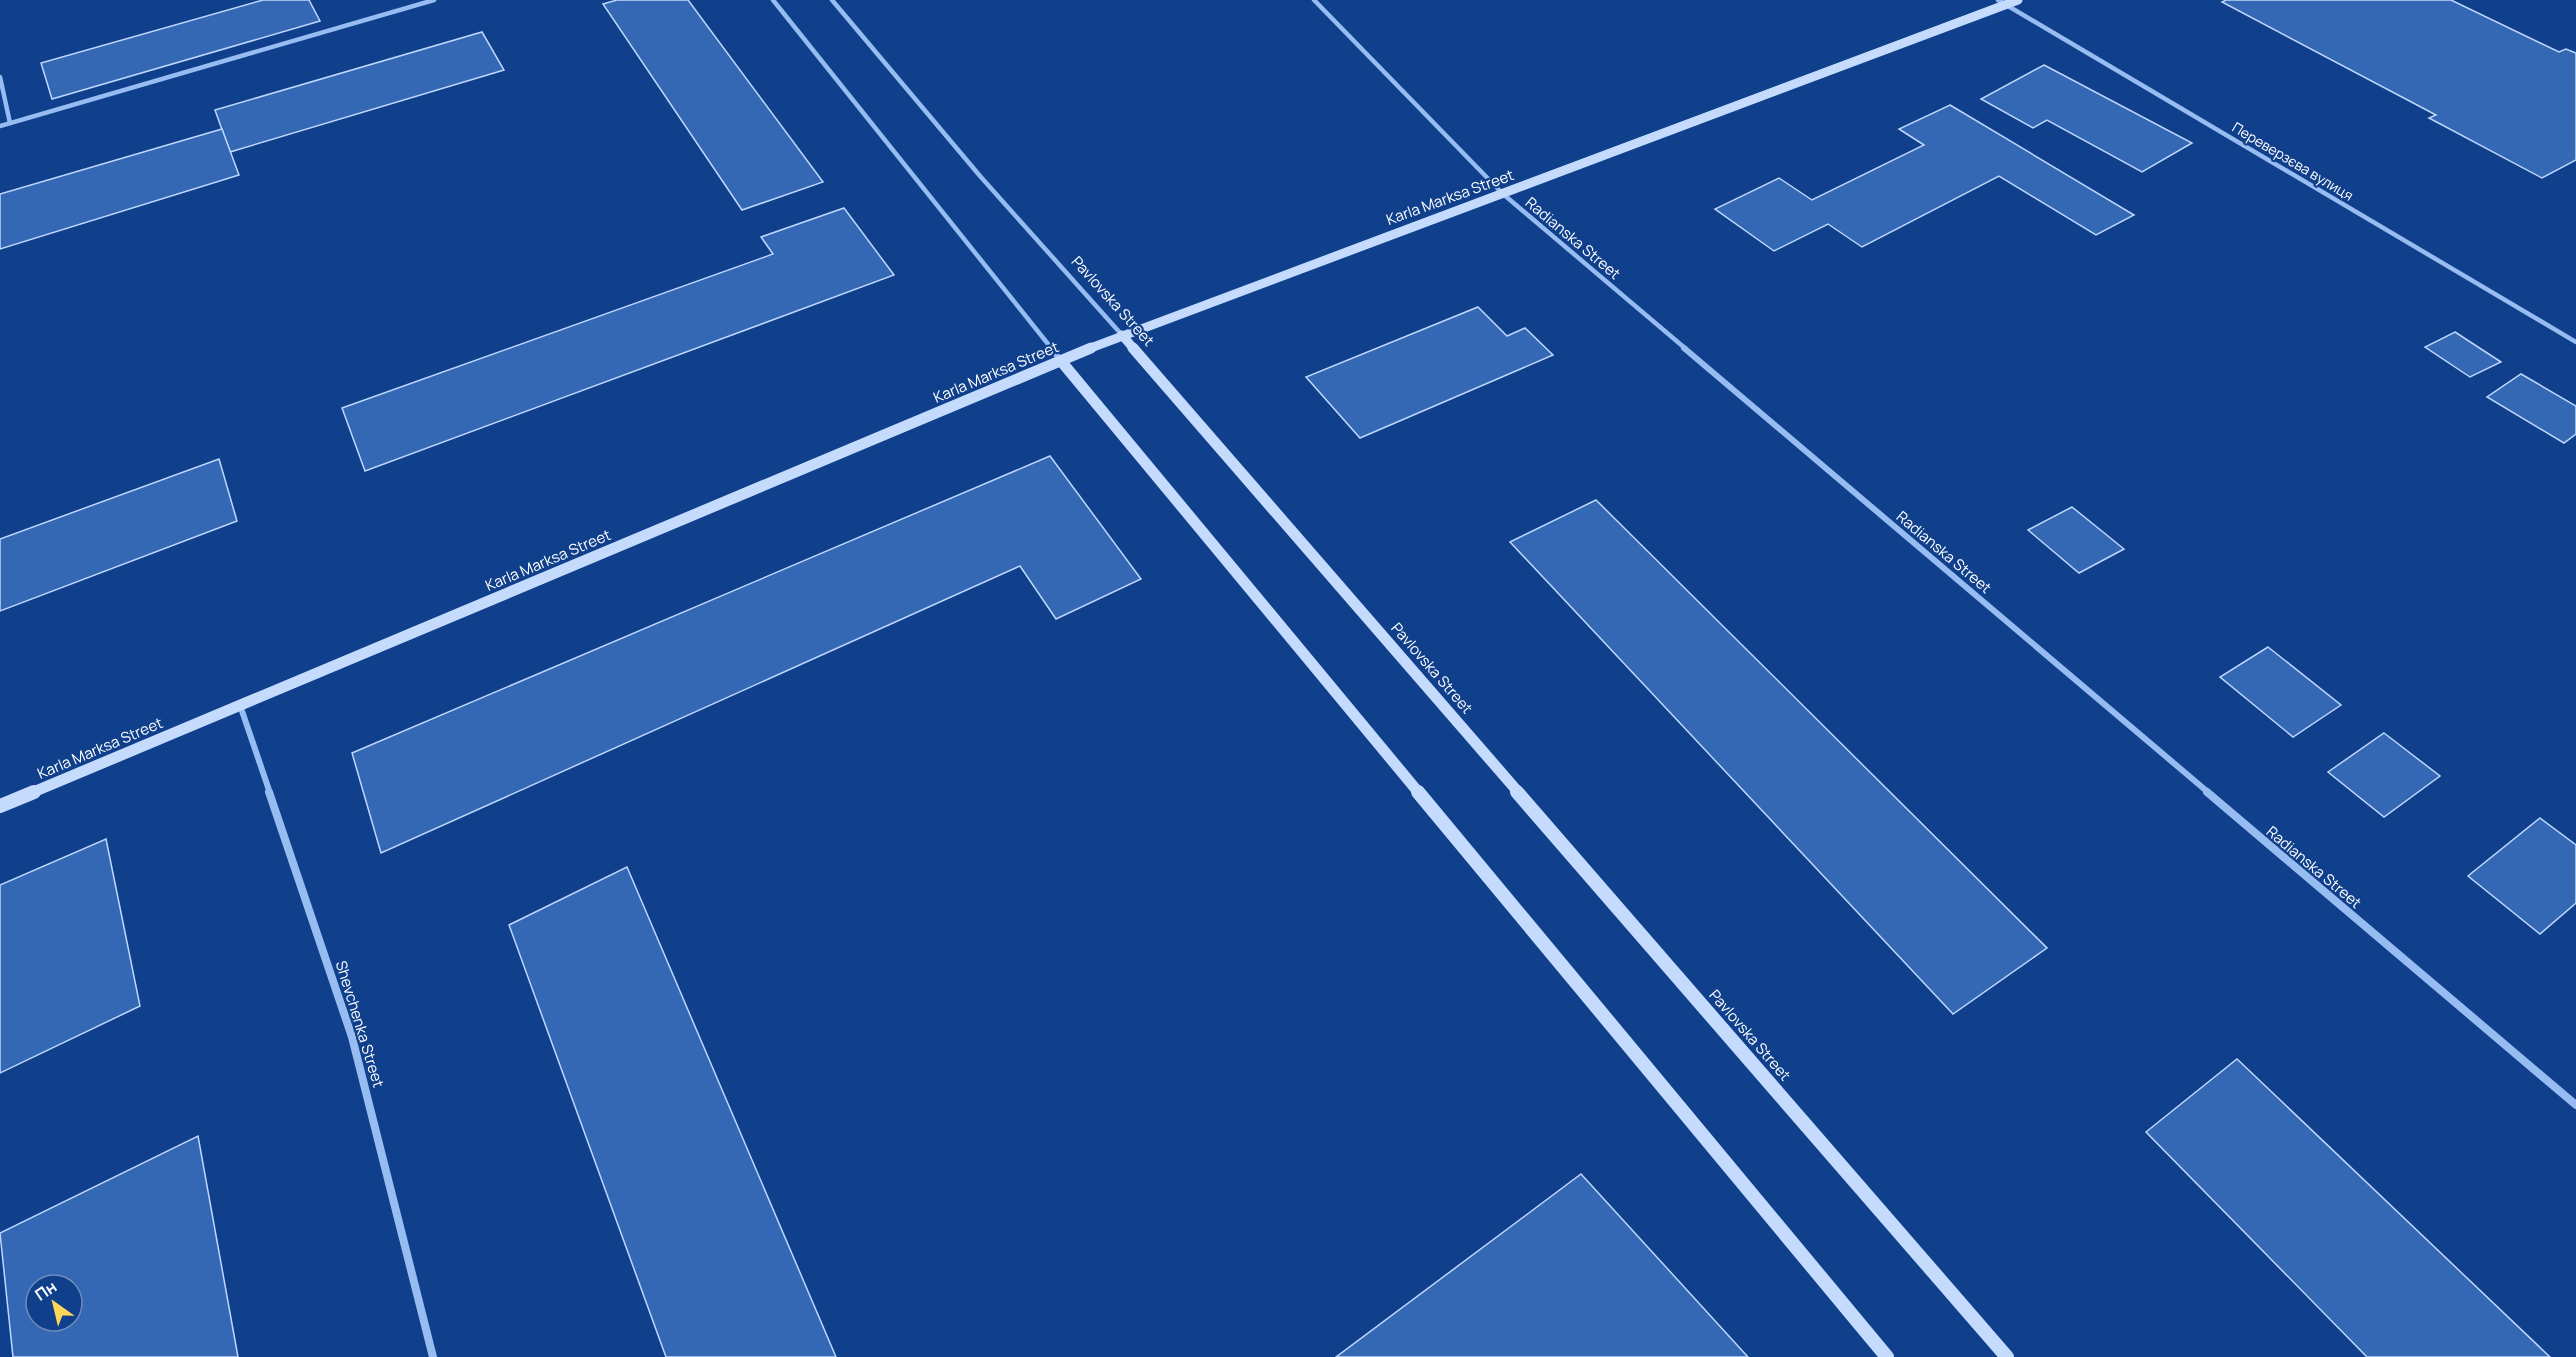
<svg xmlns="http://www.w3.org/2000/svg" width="2576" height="1357" font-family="Manrope,sans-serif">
  <rect width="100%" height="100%" fill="#10408c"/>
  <g fill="#3467b4" stroke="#bed7fd" stroke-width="1.5" fill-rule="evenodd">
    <polygon points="263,0 309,0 320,21 52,99 41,63"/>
    <polygon points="617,0 688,0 823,182 742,210 603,4"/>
    <polygon points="2226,0 2451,0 2559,52 2566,49 2576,53 2576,160 2542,178 2429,118 2436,115 2222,2"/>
    <polygon points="482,32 504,70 230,152 215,110"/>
    <polygon points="2044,65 2192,143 2142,172 2047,120 2033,128 1981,99"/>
    <polygon points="1950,105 2134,215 2096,235 1999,176 1862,247 1828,224 1774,251 1715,209 1779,178 1812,200 1924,145 1899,129"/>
    <polygon points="222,129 239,175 0,249 0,194"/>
    <polygon points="844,208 894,275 365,471 342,408 773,254 761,237"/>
    <polygon points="1478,307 1507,336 1525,328 1553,355 1360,438 1306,377"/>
    <polygon points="2455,332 2501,362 2470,377 2425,347"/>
    <polygon points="2521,374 2576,406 2576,434 2564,443 2487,397"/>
    <polygon points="1050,456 1141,579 1056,619 1020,566 381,853 352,753"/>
    <polygon points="219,459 237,521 0,611 0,539"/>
    <polygon points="1596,500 2047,948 1953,1014 1510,542"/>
    <polygon points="2072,507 2124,549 2079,573 2028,530"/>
    <polygon points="2268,647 2341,705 2293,737 2220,677"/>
    <polygon points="2384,733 2440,776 2384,817 2328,772"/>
    <polygon points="2540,818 2576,845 2576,903 2540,934 2468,876"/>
    <polygon points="106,839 140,1006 0,1073 0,885"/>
    <polygon points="627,867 836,1357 666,1357 509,925"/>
    <polygon points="2237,1059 2550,1357 2367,1357 2146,1132"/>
    <path d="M198 1136 238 1357H13L0 1233ZM36 1285H72V1321H36Z"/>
    <polygon points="1581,1174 1748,1357 1336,1357"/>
  </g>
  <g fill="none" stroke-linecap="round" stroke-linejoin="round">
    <g stroke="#96bcf2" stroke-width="4.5">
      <polyline points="773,0 1052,349"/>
      <polyline points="832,0 980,176 1122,335"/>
      <polyline points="1314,0 1503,194 1686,349"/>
      <polyline points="1998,0 2576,342"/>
      <polyline points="0,77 10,123"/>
      <polyline points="0,126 434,0"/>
    </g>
    <g stroke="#96bcf2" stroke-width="6">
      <polyline points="1051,348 1061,361"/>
      <polyline points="1684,348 2209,793"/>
      <polyline points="240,705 270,793"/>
    </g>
    <g stroke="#96bcf2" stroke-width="8">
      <polyline points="269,792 352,1037 433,1357"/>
      <polyline points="2207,792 2576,1105"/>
    </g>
    <g stroke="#c5dbfd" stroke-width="9">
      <polyline points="1122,335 1134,349"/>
      <polyline points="1088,349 2018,0"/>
    </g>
    <g stroke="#c5dbfd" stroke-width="11">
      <polyline points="1133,348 1519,793"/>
      <polyline points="1061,361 1419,793"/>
      <polyline points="31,793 1091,348"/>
    </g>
    <g stroke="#c5dbfd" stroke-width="14">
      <polyline points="1418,792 1887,1357"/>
      <polyline points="1517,792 2007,1357"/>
      <polyline points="0,806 34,792"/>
    </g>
  </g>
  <g text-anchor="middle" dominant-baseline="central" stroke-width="4.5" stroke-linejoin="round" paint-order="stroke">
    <g font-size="14" fill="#fff" stroke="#10408c">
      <text transform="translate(2293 161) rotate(31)">Переверзєва вулиця</text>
    </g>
    <g font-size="15" fill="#fff" stroke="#10408c">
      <text transform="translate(1450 197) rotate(-20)">Karla Marksa Street</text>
      <text transform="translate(1573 238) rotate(40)">Radianska Street</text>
      <text transform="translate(1113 301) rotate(48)">Pavlovska Street</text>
      <text transform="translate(996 372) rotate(-23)">Karla Marksa Street</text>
      <text transform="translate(1944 552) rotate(40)">Radianska Street</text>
      <text transform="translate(548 560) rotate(-23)">Karla Marksa Street</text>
      <text transform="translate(1432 668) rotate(49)">Pavlovska Street</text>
      <text transform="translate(100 748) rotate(-23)">Karla Marksa Street</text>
      <text transform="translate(2314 867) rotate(40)">Radianska Street</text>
      <text transform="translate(360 1024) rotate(73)">Shevchenka Street</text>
      <text transform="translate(1750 1035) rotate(49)">Pavlovska Street</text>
    </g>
  </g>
  <g transform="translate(54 1303) rotate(326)"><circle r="28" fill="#10408c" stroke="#708cba" stroke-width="1.5"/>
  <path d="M0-4.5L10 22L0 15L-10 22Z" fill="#ffd758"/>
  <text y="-9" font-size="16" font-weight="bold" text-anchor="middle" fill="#ffffff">Пн</text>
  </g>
</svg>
